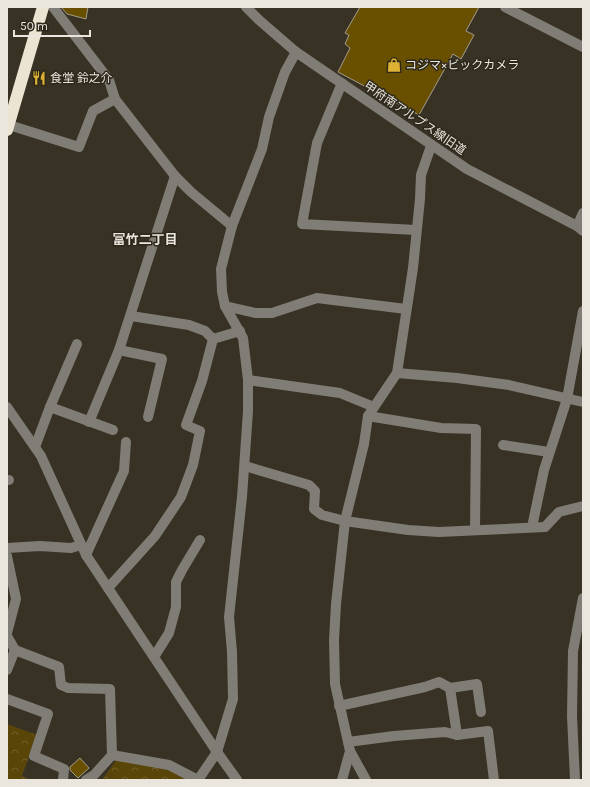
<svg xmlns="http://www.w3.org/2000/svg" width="590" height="787" font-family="Karla,'Noto Sans JP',sans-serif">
  <defs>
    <pattern id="forest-crowns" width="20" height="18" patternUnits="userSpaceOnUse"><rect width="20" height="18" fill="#594508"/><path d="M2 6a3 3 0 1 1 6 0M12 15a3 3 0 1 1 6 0" fill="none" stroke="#71602c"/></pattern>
  </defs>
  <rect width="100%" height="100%" fill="#373224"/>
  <g fill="url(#forest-crowns)">
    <polygon points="7,724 37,735 22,776 30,780 7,780"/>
    <polygon points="117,759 167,769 188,780 102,780"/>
  </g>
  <g fill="#695000" stroke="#a39c8c">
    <polygon points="61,7 88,7 86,19 67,14"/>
    <polygon points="360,7 479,7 466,31 474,35 461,59 453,54 419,115 338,72 350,48 345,44 349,35 345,33"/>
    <polygon points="80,758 89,768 78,778 70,770 70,767"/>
  </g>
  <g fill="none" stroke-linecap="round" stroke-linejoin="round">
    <g stroke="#807d76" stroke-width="10">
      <polyline points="53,7 109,80 115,99 175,176 191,192 232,226"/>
      <polyline points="246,7 259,20 296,52 467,169 577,226 583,231"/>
      <polyline points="505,7 583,47"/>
      <polyline points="342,83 317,143 302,224 416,230"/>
      <polyline points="9,125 79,147 93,111 115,99"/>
      <polyline points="577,226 583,213"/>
      <polyline points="225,306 255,313 272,313 317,298 406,309"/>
      <polyline points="131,316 189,325 205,331 213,339"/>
      <polyline points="119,350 162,359 148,417"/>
      <polyline points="397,373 457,378 509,385 583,402"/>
      <polyline points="248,380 340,393 374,407"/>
      <polyline points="7,407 41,456 86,555 217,752 237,780"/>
      <polyline points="50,407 113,430"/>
      <polyline points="368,416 441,428 476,429 475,530"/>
      <polyline points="89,422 119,350 175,176"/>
      <polyline points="503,445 549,452"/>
      <polyline points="35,447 50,407 77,344"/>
      <polyline points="245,466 309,485 315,491 314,509 322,515 345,521 408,530 439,532 545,527 559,512 583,506"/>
      <polyline points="7,480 9,480"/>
      <polyline points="532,527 544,470 567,399 583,311"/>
      <polyline points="7,548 40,546 71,548 81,545"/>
      <polyline points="86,555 124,471 126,442"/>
      <polyline points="7,556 16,599 7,633"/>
      <polyline points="108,588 155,536 181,497 193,465 200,431 186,425 202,381 213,339 240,331"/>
      <polyline points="7,636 15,650 59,667 61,685 68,688 110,689 112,755 94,775 86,780"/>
      <polyline points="154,657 169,633 176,607 176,582 182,570 200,540"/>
      <polyline points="7,670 15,650"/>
      <polyline points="450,688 457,735"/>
      <polyline points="7,699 48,714 34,756 64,769 63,780"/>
      <polyline points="339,706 425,687 439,682 450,688 477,684 481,712"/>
      <polyline points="348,742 394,736 445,732 457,735 488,731 494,780"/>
      <polyline points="350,751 366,780"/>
      <polyline points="112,755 169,765 198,780"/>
      <polyline points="198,780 217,752 233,699 232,652 229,617 242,497 248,411 248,380 243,338 225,306 222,292 221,269 232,226 262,149 269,117 285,72 296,52"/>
      <polyline points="342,780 350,751 335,684 334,640 336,604 345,521 364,444 368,416 397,373 413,268 420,199 421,175 431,146"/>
      <polyline points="575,780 572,716 573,651 583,598"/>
    </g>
    <polyline stroke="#ebe4d3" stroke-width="12" points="7,130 43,7"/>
  </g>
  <defs>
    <symbol id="shop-bare" viewBox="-9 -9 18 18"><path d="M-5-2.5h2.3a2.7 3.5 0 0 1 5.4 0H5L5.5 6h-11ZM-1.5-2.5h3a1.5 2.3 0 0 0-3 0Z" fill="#ddb133" stroke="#2d281a" stroke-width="2.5" paint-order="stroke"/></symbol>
    <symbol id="restaurant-bare" viewBox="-9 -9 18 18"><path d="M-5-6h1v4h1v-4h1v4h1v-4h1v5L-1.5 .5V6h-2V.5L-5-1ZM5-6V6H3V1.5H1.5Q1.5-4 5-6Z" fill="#ddb133" stroke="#2d281a" stroke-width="2.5" paint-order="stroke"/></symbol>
  </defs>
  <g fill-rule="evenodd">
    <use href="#shop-bare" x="384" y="55" width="20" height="20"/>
    <use href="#restaurant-bare" x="29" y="68" width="20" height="20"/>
  </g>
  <g text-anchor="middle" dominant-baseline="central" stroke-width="3" stroke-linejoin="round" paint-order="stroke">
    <g font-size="12" fill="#eae6de" stroke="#2d281a" text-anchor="start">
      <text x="405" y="65">コジマ×ビックカメラ</text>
      <text x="50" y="78">食堂 鈴之介</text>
    </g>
    <g font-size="12" fill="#eae6de" stroke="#2d281a">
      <text transform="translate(415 118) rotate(34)">甲府南アルプス線旧道</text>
    </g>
    <g font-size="13" font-weight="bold" fill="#eae6de" stroke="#2d281a">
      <text x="145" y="239">富竹二丁目</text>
    </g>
  </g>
  <rect width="590" height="787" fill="none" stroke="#eae6de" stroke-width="16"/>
  <path d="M14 30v6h76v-6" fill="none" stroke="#eae6de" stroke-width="2"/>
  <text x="20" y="30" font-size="12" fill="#eae6de" stroke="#2d281a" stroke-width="3" paint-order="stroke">50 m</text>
</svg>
